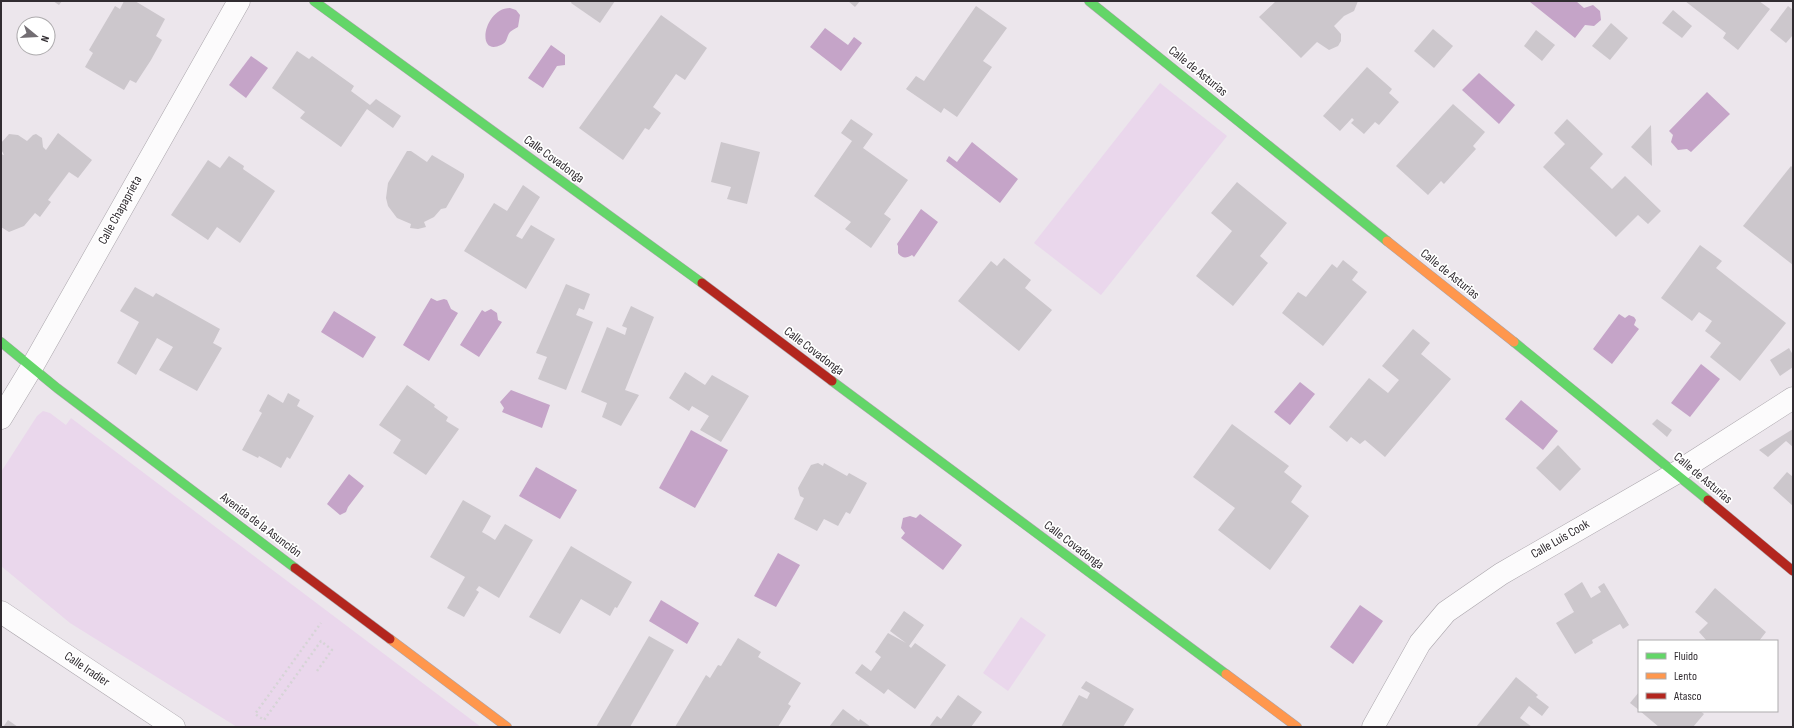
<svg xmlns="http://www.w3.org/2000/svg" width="1794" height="728" font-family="'Sofia Sans Condensed',sans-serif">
  <rect width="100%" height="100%" fill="#ece6ec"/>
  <g fill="#ead7ec">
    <polygon points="1160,83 1227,136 1101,295 1034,243"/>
    <polygon points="43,411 50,413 66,425 71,418 481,727 237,727 70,623 1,566 1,472 37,416"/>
    <polygon points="1021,617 1046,635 1008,691 983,673"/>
  </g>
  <g fill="#c5a4c8">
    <polygon points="1531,1 1576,1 1584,8 1593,5 1600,11 1601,20 1594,26 1585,25 1575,38 1530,2"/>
    <path d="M510 8 516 10 520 15 518 27C515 29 512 30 510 32 506 37 508 42 501 45 475 57 484 8 510 8Z"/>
    <polygon points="825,28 848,45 854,37 862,43 841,71 810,47"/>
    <polygon points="551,45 565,55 565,65 557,66 543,88 528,78"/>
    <polygon points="251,56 268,68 246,98 229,85"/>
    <polygon points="1479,73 1515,105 1499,124 1462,90"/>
    <polygon points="1707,92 1730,114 1691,152 1687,149 1678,150 1671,142 1673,135 1669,131"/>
    <polygon points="972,142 1018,179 1000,203 946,161 949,156 957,162"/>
    <path d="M921 209 938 222 914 257 912 255C907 258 902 259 898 253V246L897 244Z"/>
    <polygon points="431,298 437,301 444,299 447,300 451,309 458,313 429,361 403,345"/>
    <polygon points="491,309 497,313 498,320 502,322 479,357 460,345 482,310 485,312"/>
    <polygon points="334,311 376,337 363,358 321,332"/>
    <polygon points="1619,314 1625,318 1629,315 1634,317 1636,320 1634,325 1639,329 1612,364 1593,349"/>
    <polygon points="1701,364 1720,379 1690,417 1671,403"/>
    <polygon points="1300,382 1315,394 1290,425 1274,412"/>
    <polygon points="511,390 550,405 542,428 502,412 504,408 500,402"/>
    <polygon points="1521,400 1558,431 1543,450 1505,419"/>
    <polygon points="691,430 728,450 695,508 659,488"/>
    <polygon points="536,467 577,490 560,519 519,496"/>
    <polygon points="349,474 364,486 348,507 346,512 340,515 327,504"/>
    <polygon points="920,514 962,545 943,570 901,538 905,533 901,528 903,518 910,516 916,518"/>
    <polygon points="778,553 800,565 776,607 754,596"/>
    <polygon points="661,600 699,623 687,644 649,621"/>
    <polygon points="1360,605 1383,621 1353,664 1330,647"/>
  </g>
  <g fill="#ccc7cc">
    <polygon points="53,1 62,1 59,5"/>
    <polygon points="124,1 135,1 165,19 156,36 162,40 151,60 136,83 130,80 124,90 85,67 93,53 89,50 115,6 120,9"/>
    <polygon points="572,1 615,1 600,23 571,3"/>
    <polygon points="848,1 860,1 855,7"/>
    <polygon points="1276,1 1358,1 1354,11 1344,16 1334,26 1341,34 1341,41 1338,46 1329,50 1317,42 1301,58 1259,17"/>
    <polygon points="1685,1 1759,1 1770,9 1738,50 1723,38 1726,33"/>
    <polygon points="976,6 1007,28 983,61 992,67 957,117 944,108 941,113 906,89 916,76 924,81"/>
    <polygon points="1788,6 1793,10 1793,35 1786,43 1770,30"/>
    <polygon points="1673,10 1692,26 1682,38 1662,23"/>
    <polygon points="661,15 707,48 685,80 676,74 653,107 661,113 649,130 645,128 623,160 579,128"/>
    <polygon points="1611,23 1628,38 1610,60 1592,46"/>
    <polygon points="1433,29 1453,46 1434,68 1414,51"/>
    <polygon points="1536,30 1555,45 1542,61 1524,46"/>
    <polygon points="297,51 309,59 312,56 354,86 351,91 370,105 376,99 401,116 393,128 367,109 341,147 300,118 305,112 272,88"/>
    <polygon points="1367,67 1392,89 1389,93 1399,102 1379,125 1375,122 1364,134 1351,123 1354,120 1352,118 1340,131 1323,116"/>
    <polygon points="1453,104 1485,132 1473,146 1476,149 1444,184 1441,181 1428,195 1396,166"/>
    <polygon points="851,119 873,134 863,148 908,180 884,214 891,219 871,248 845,229 851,222 814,196 852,141 841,133"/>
    <polygon points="1567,119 1603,154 1590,168 1612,189 1625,176 1661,211 1648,224 1638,215 1616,237 1543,167 1565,144 1554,133"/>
    <polygon points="1651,125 1652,166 1631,147"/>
    <polygon points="58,133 92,160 78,178 69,172 48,200 51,202 40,217 35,213 24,226 9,232 1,227 1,154 4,155 1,149 1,143 9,134 18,135 27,141 33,135 36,134 42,138 43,147 46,150"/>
    <polygon points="721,142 760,152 747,204 727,199 731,187 711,182"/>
    <polygon points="407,151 411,151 427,162 432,155 464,174 464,177 446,208 441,209 434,217 424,222 426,227 418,229 410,228 411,224 397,218 388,206 386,198 388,183"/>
    <polygon points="229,156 244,166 243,169 275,191 240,243 217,227 208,240 171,215 208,160 220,168"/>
    <polygon points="1791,166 1793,168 1793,265 1743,226"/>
    <polygon points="1237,182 1287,223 1260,256 1268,263 1233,306 1196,276 1232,231 1211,213"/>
    <polygon points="523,185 540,197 516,236 522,239 531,225 555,239 526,289 464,251 494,203 507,211"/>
    <polygon points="1700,245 1722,261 1716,268 1786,323 1740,381 1710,357 1721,343 1705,331 1712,321 1699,312 1692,321 1661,298"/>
    <polygon points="1004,258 1031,280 1025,288 1052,310 1019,351 958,301 991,261 997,266"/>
    <polygon points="1343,260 1358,272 1352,280 1367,292 1323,346 1282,313 1298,292 1306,297 1332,264 1337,268"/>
    <polygon points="566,284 590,294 584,310 579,308 576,315 593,322 566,390 538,379 547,357 536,353"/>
    <polygon points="135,287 153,297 156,293 220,329 213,343 222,348 197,391 159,370 173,347 157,338 136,375 117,363 139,322 120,311"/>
    <polygon points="631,306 654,317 625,390 639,395 621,426 602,417 607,403 581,392 607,327 625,335 627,328 622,326"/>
    <polygon points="1413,329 1430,343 1421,354 1451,379 1385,457 1365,440 1360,444 1351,437 1347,442 1329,427 1369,378 1388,393 1399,380 1382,366"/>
    <polygon points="1789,348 1793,355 1793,367 1780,376 1770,360"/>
    <polygon points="685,372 705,385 712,375 749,396 721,442 700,430 709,416 692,406 689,411 669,398"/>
    <polygon points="407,385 435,405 434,407 448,417 446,421 459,429 426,475 393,453 401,440 379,425"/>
    <polygon points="288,393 300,400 297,406 314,416 290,459 287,457 281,468 259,456 258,458 242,450 262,413 259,411 268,394 283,403"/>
    <polygon points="1657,419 1672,430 1667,437 1652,424"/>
    <polygon points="1232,424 1289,466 1284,472 1302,486 1291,502 1309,516 1270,570 1218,530 1235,508 1193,477"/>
    <polygon points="1793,429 1793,447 1786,441 1768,457 1759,450"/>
    <polygon points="1558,445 1581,469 1560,491 1536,468"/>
    <polygon points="818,463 823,466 824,463 847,476 849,473 867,483 850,514 846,512 838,526 824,519 817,531 794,519 804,498 800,496 798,488 811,465"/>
    <polygon points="1787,472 1793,477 1793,506 1773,488"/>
    <polygon points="463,500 491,516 482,532 489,536 495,540 505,524 533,540 499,598 479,586 476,590 479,592 464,617 447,608 465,577 430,557"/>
    <polygon points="571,546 632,582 617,608 615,607 610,616 581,599 560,634 529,617"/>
    <polygon points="1582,582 1591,598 1601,592 1598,587 1604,583 1629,625 1623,629 1620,624 1592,640 1593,643 1575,654 1556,623 1574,612 1564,594"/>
    <polygon points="1715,588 1766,632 1759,641 1707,641 1699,632 1708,623 1695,612"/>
    <polygon points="904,611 924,625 909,646 911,648 915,643 946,665 915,709 888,689 884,694 855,673 862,664 871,671 881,657 875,652 888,633 906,643 890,631"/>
    <polygon points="649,636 674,650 630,727 596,727"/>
    <polygon points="738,638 761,652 758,657 801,683 788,704 791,706 778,727 675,727 706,675 710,678 718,665 721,666"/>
    <polygon points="1516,677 1538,695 1536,697 1549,707 1542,716 1529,706 1520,718 1532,727 1476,727"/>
    <polygon points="1086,681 1134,709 1123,727 1061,727 1079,695 1087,699 1090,693 1081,688"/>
    <polygon points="1639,692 1639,710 1630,703"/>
    <polygon points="958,695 982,712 971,727 929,727 937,716 941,719"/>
    <polygon points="843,709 859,721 860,719 871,727 829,727"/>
    <polygon points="1640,711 1700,711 1704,714 1693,727 1659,727"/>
    <polygon points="8,720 18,727 3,727"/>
  </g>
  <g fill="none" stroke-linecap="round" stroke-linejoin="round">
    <defs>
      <g id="street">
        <polyline points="1,418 32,367 239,1"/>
        <polyline points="1,612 174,727"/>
        <polyline points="1373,727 1420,643 1446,612 1501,574 1676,473 1793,398"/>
      </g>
      <g id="fast">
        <polyline points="314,1 702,283"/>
        <polyline points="1089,1 1387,241"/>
        <polyline points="1,342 57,388 295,568"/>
        <polyline points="1514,342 1708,500"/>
        <polyline points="832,381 1226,674"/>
      </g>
      <g id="slow">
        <polyline points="1387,241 1514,342"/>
        <polyline points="390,639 507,727"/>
        <polyline points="1226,674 1297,727"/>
      </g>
      <g id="jam">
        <polyline points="702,283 832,381"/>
        <polyline points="1708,500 1793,571"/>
        <polyline points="295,568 390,639"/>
      </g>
    </defs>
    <use href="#street" stroke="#aaa5ab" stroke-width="23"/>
    <use href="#fast" stroke="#aaa5ab" stroke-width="10"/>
    <use href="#slow" stroke="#aaa5ab" stroke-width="10"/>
    <use href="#jam" stroke="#aaa5ab" stroke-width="10"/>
    <polyline stroke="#d6d4d6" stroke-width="2.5" stroke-dasharray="2 3" stroke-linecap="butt" points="317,671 332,650 321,641 264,720 255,714 321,623"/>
    <use href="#street" stroke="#fcfbfc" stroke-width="22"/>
    <use href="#fast" stroke="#63d668" stroke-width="9"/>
    <use href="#slow" stroke="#ff974d" stroke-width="9"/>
    <use href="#jam" stroke="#b3261e" stroke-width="9"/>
  </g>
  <g text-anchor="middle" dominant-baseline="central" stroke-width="3.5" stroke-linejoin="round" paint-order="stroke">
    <g font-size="13" fill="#312c31" stroke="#fff">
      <text transform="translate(1198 71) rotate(39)">Calle de Asturias</text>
      <text transform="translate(554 159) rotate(36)">Calle Covadonga</text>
      <text transform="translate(120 210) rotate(-61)">Calle Chapaprieta</text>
      <text transform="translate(1450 274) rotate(39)">Calle de Asturias</text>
      <text transform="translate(814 351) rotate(37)">Calle Covadonga</text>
      <text transform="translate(1703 478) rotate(40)">Calle de Asturias</text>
      <text transform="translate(261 525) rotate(37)">Avenida de la Asunción</text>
      <text transform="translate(1560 539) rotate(-30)">Calle Luis Cook</text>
      <text transform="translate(1074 545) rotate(37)">Calle Covadonga</text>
      <text transform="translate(87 669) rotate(34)">Calle Iradier</text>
    </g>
  </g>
  <rect width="1794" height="728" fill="none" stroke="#312c31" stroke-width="4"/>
  <rect x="1638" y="640" width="140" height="72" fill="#ffffff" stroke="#adabad"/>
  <rect x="1646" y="653" width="20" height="6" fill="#63d668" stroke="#adabad"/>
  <text x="1674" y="660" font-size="12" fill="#312c31">Fluido</text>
  <rect x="1646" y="673" width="20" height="6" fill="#ff974d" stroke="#adabad"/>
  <text x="1674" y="680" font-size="12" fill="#312c31">Lento</text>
  <rect x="1646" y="693" width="20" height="6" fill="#b3261e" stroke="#adabad"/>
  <text x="1674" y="700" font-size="12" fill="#312c31">Atasco</text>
  <g transform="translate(36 36) rotate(108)"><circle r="19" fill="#ffffff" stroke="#adabad"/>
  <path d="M0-3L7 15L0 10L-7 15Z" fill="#726d72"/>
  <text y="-6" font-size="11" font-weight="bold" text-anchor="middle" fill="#312c31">N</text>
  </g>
</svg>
